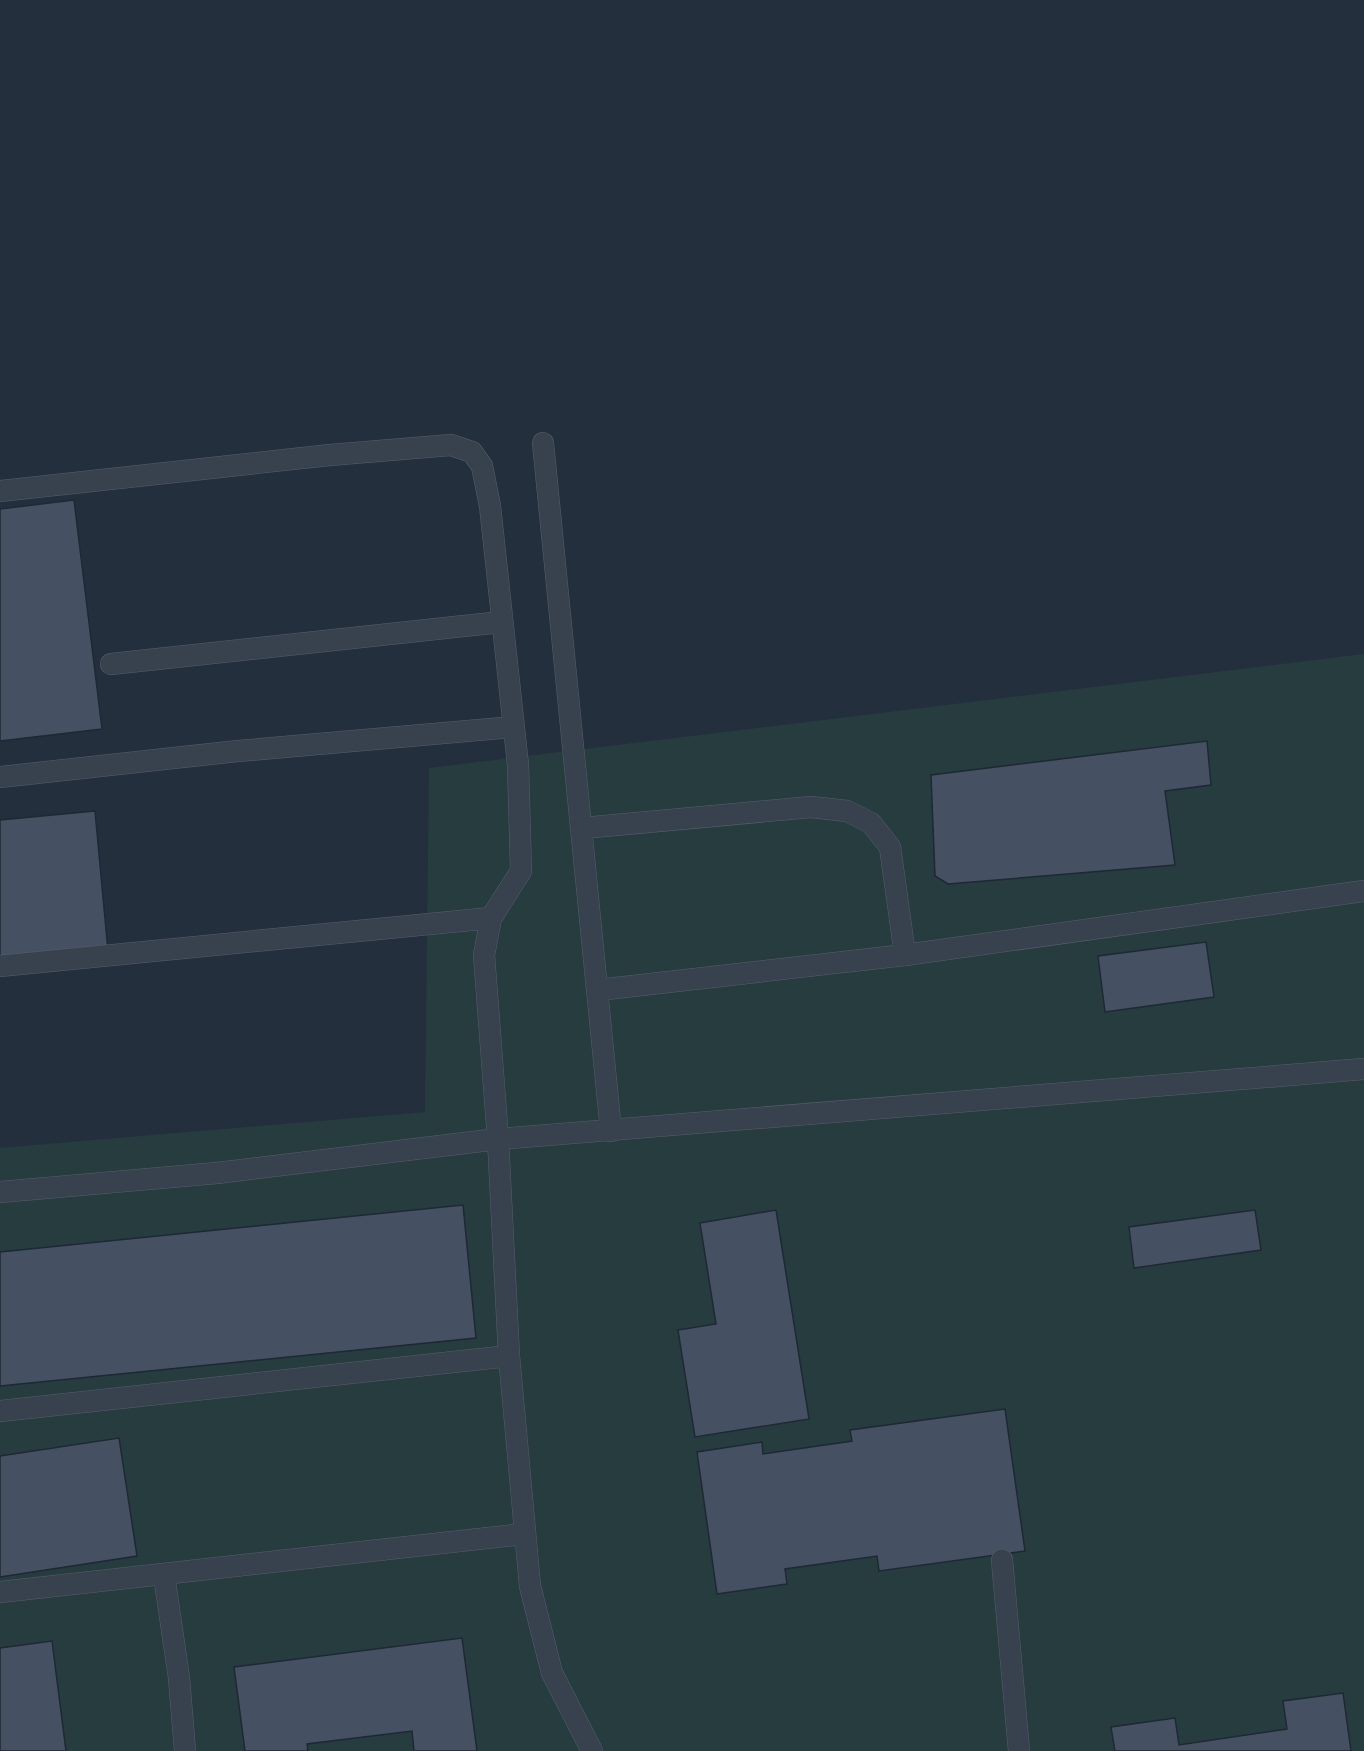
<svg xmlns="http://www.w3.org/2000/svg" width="1364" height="1751" font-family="'DM Sans',sans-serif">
  <rect width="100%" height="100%" fill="#242f3e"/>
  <polygon fill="#263c3f" points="1364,654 1364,1751 0,1751 0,1148 425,1112 429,768"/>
  <g fill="#455162" stroke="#1f2835" stroke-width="1.5">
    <polygon points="74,500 102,729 0,741 0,509"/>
    <polygon points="1207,741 1211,785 1165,791 1175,865 948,884 935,876 931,775"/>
    <polygon points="95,811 108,951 0,961 0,820"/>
    <polygon points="1206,942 1214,997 1105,1012 1098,956"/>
    <polygon points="463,1205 476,1338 0,1386 0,1252"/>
    <polygon points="776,1210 809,1419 695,1437 678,1330 716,1324 700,1223"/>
    <polygon points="1255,1210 1261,1250 1134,1268 1129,1227"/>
    <polygon points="1005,1409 1025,1551 879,1571 877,1556 785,1569 787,1584 717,1594 697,1452 762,1442 763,1454 852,1441 850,1430"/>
    <polygon points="119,1438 137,1556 0,1577 0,1456"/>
    <polygon points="462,1638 477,1751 414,1751 412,1731 307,1744 308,1751 245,1751 234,1667"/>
    <polygon points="52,1641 66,1751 0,1751 0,1648"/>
    <polygon points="1343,1693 1351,1751 1115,1751 1111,1727 1175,1718 1179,1745 1287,1729 1283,1701"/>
  </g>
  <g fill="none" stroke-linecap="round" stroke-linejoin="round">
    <defs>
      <g id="lane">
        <polyline points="543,443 611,1131"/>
        <polyline points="0,491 330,455 451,445 472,452 482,466 490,506 518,765 521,871 491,918 484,955 498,1139 509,1356 530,1586 552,1673 592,1751"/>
        <polyline points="111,664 501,622"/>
        <polyline points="0,777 238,751 512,727"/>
        <polyline points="583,828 811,807 847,811 871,823 890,847 905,955"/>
        <polyline points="0,966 491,918"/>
        <polyline points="598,990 905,955 1364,891"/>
        <polyline points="0,1192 217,1173 498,1139 1364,1069"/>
        <polyline points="0,1411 509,1356"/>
        <polyline points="1002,1560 1019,1751"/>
        <polyline points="164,1575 179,1678 185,1751"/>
        <polyline points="0,1592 524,1534"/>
      </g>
    </defs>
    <use href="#lane" stroke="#565f6c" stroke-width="22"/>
    <use href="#lane" stroke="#38414e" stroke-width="21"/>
  </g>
</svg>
